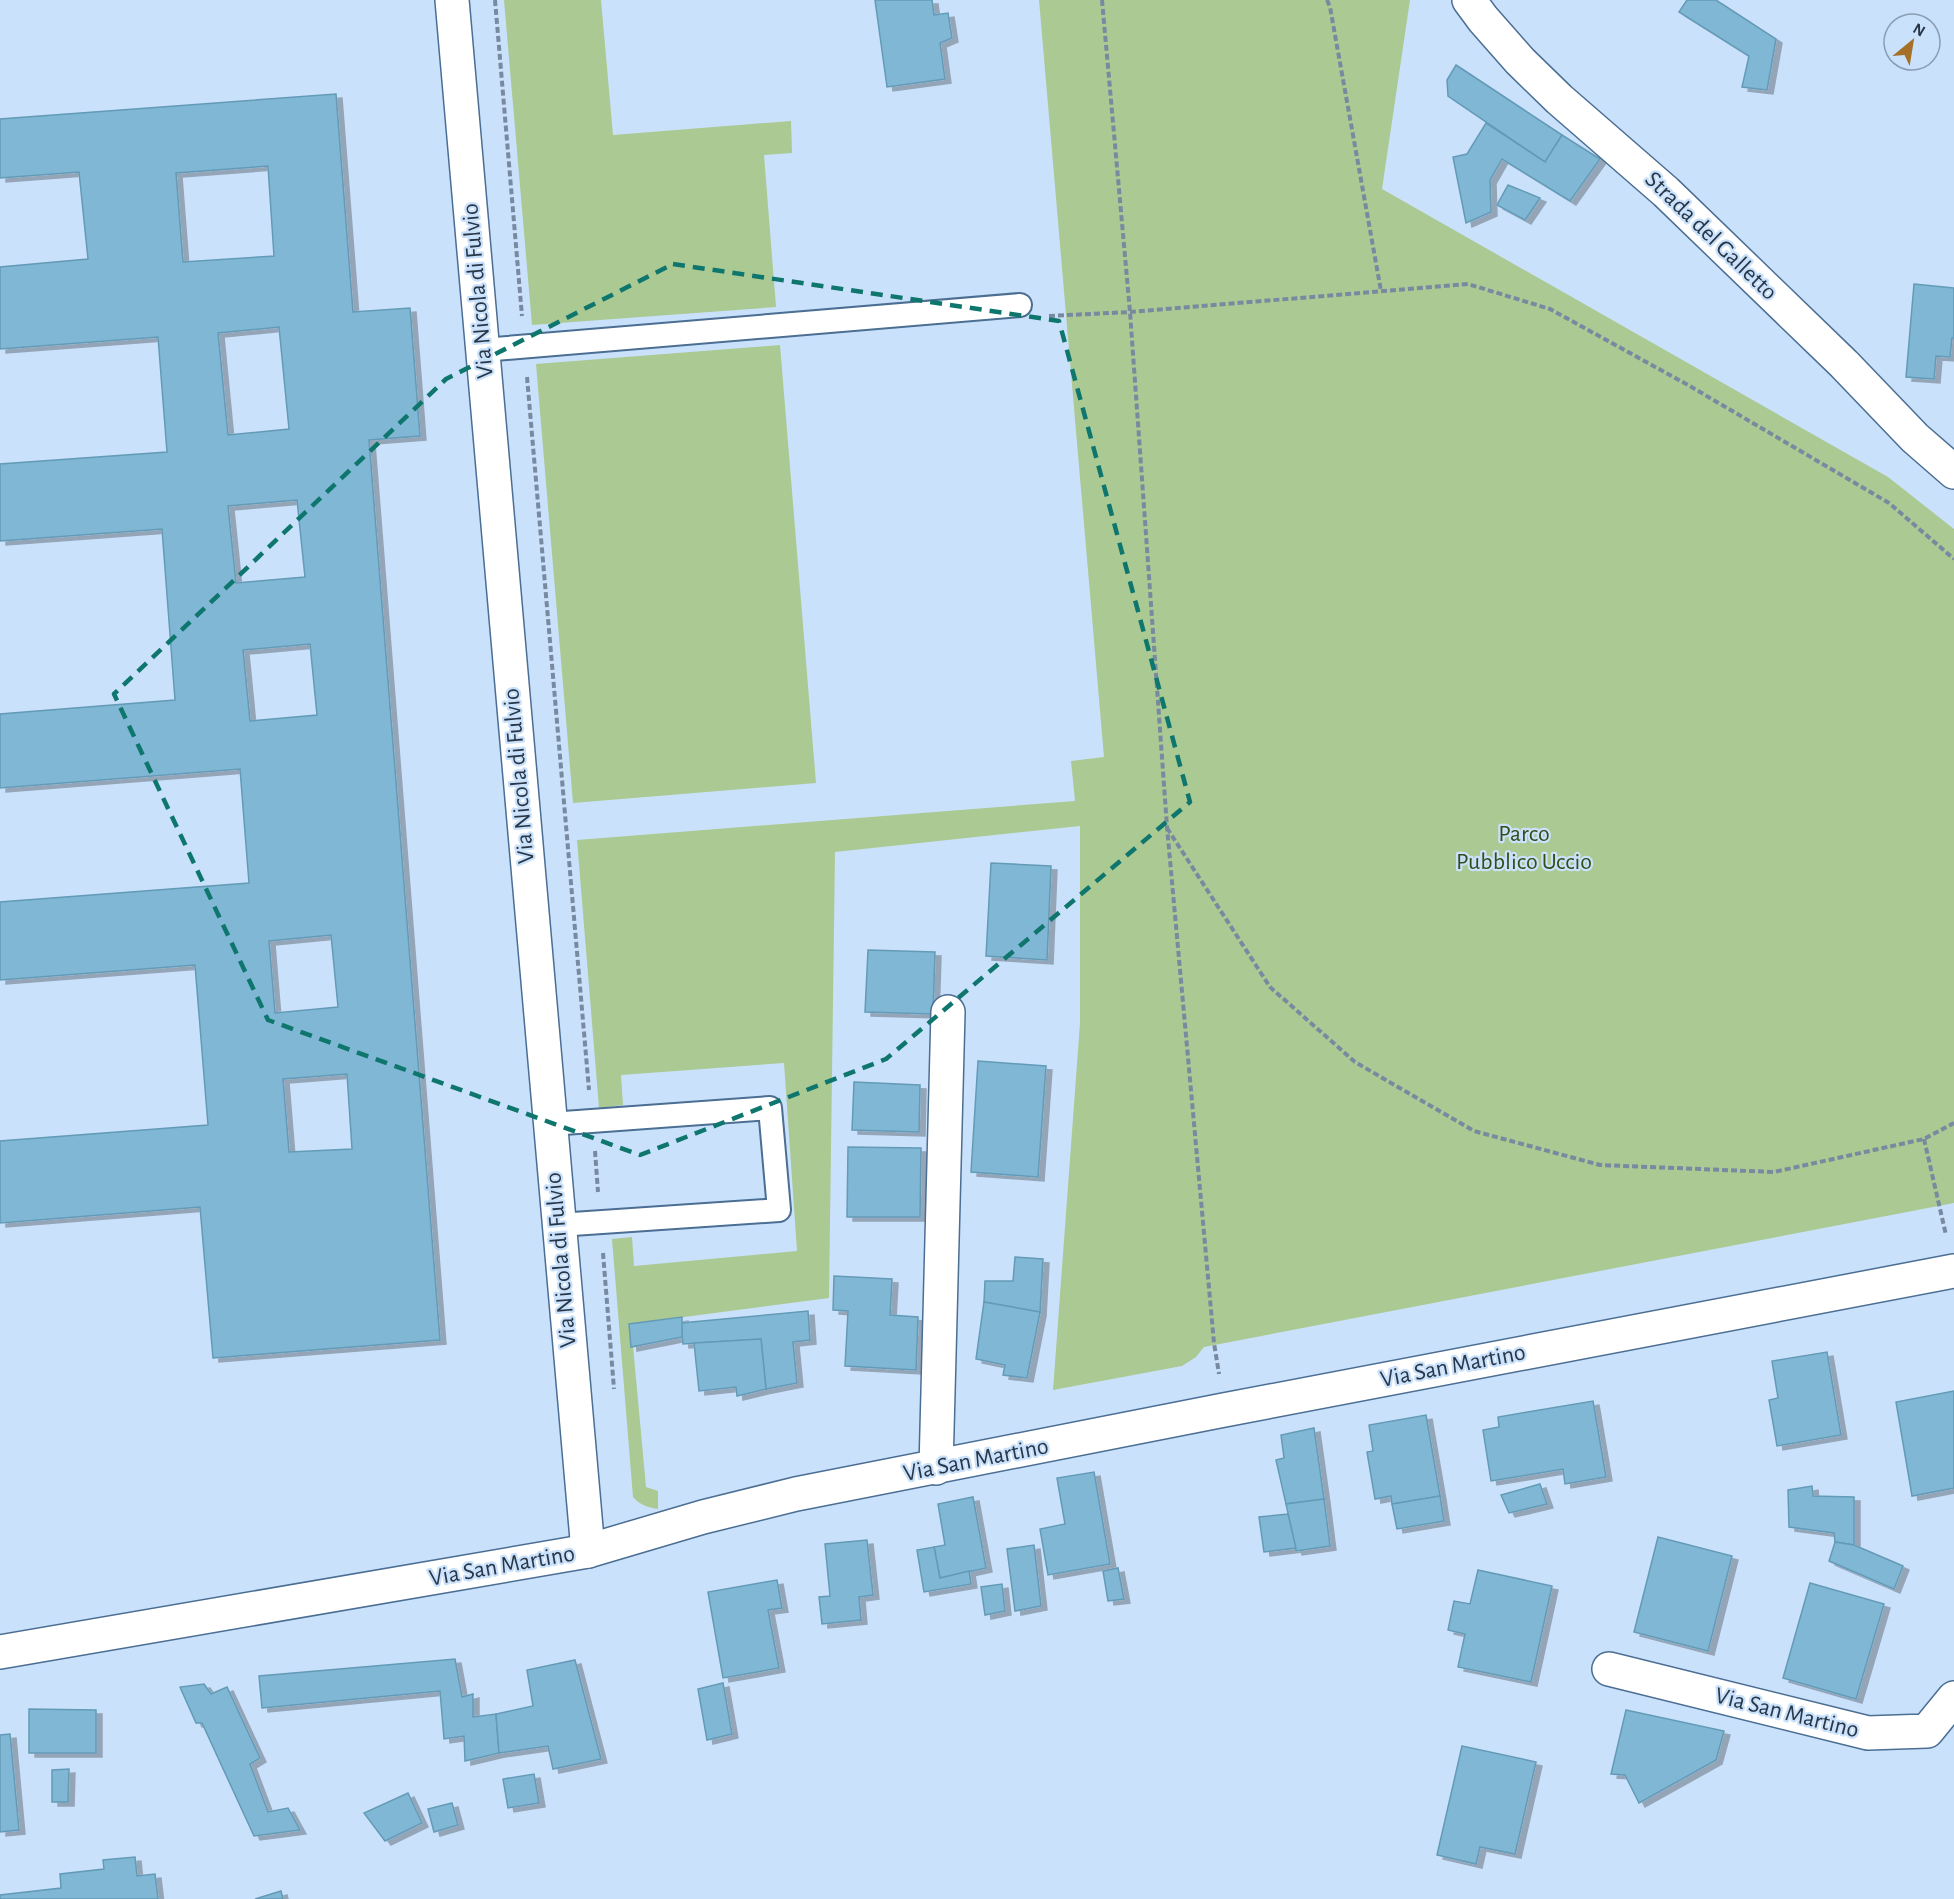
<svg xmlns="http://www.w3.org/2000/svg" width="1954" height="1899" font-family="'Alegreya Sans',sans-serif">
  <defs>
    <filter id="shadow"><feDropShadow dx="6" dy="4" stdDeviation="0" flood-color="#0004"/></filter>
  </defs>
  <rect width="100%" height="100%" fill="#cae1fb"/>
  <g fill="#abc993">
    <polygon points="504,0 601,0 613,135 791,121 792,153 764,155 776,307 532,325"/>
    <path d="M1039 0H1410L1382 189 1888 477 1954 529V1203L1204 1347 1196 1357 1182 1366 1053 1390 1080 1023V826L835 852 829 1298 631 1324 646 1487 658 1491V1509C647 1507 640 1505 633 1497L612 1239 632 1237 634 1266 797 1251 784 1063 621 1075 623 1105 599 1108 577 840 1075 801 1071 761 1104 757Z"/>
    <polygon points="780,345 816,783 573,803 536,364"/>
  </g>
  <g fill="#7fb7d5" stroke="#649bb7" stroke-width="1.5" fill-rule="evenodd" filter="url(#shadow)">
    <polygon points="875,0 932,0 934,15 948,13 952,38 940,43 945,79 887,87"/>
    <polygon points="1687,0 1716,0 1776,39 1767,90 1742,87 1749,56 1679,12"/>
    <polygon points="1456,65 1562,135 1545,162 1448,96 1447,80"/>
    <path d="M336 94 353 312 410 308 420 436 369 440 440 1340 213 1358 200 1207 0 1223V1141L208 1125 195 965 0 980V902L249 883 240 769 0 788V714L175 700 162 529 0 541V464L167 452 158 337 0 349V267L88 259 79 172 0 178V119ZM268 166 274 256 183 262 176 173ZM279 327 289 429 228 435 218 333ZM297 500 305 577 236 583 228 506ZM310 644 317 715 250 721 243 650ZM331 935 338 1007 275 1013 269 941ZM347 1074 352 1149 289 1152 283 1079Z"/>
    <polygon points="1486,123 1545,162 1562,135 1600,159 1570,201 1502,159 1490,180 1491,212 1466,223 1453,157 1467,154"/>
    <polygon points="1508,185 1540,198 1525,220 1497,205"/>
    <polygon points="1914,284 1954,288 1954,338 1952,338 1950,357 1936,356 1934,379 1906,377"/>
    <polygon points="991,863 1051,866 1047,960 986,956"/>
    <polygon points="868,950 935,952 933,1014 865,1012"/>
    <polygon points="978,1061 1046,1066 1038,1177 971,1172"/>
    <polygon points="854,1082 920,1085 919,1132 852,1130"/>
    <polygon points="848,1147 921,1148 920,1217 847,1217"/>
    <polygon points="1015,1257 1043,1259 1040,1312 984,1302 985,1281 1013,1281"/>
    <polygon points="834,1276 892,1279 890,1315 918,1317 916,1370 845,1366 848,1311 833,1310"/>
    <polygon points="984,1302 1040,1312 1027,1378 1003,1375 1005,1365 976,1359"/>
    <polygon points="808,1311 810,1340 793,1342 797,1383 766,1389 761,1339 683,1344 681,1323"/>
    <polygon points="682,1317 682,1337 631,1347 629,1324"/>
    <polygon points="761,1339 766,1389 737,1396 736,1387 699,1391 694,1343"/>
    <polygon points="1827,1352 1841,1435 1777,1446 1769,1400 1778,1398 1772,1361"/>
    <polygon points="1954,1391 1954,1488 1912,1496 1896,1402"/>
    <polygon points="1593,1401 1606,1477 1565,1484 1563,1469 1491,1481 1483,1430 1499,1427 1498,1417"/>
    <polygon points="1426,1415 1440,1496 1392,1504 1391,1496 1375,1499 1367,1452 1373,1451 1369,1425"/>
    <polygon points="1314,1428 1324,1499 1286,1504 1276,1460 1284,1458 1281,1435"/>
    <polygon points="1094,1472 1110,1564 1048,1575 1040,1529 1065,1524 1057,1478"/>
    <polygon points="1540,1484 1547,1504 1509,1513 1501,1495"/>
    <polygon points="1812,1486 1813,1496 1854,1497 1854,1545 1835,1542 1834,1533 1789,1527 1788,1490"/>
    <polygon points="1440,1496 1444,1521 1397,1529 1392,1504"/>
    <polygon points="973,1497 986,1568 940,1578 934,1547 945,1545 938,1504"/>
    <polygon points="1324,1499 1330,1546 1296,1551 1286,1504"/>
    <polygon points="1288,1514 1296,1548 1264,1552 1259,1517"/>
    <polygon points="1658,1537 1732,1556 1708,1651 1634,1632"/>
    <polygon points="867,1540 873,1595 859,1597 861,1620 822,1624 819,1597 830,1596 825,1544"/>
    <polygon points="1835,1542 1854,1545 1903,1566 1894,1589 1829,1561"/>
    <polygon points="1034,1545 1041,1606 1015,1611 1007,1549"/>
    <polygon points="934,1547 940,1578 969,1571 971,1584 924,1592 917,1550"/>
    <polygon points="1118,1568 1124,1599 1108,1601 1103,1571"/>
    <polygon points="1478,1570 1552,1586 1531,1682 1458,1667 1465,1634 1448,1630 1454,1601 1470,1604"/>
    <polygon points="777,1580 782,1608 768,1610 779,1668 723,1678 708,1592"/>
    <polygon points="1810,1583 1884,1604 1856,1699 1783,1678"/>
    <polygon points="1002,1584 1005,1611 985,1615 981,1587"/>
    <polygon points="455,1659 462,1697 473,1694 473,1717 496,1714 499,1753 465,1761 464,1736 444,1739 440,1691 262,1708 259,1676"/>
    <polygon points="575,1660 601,1759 553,1769 548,1746 499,1753 496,1714 533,1706 527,1670"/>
    <polygon points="723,1683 732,1734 707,1740 698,1689"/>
    <polygon points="204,1684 211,1694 227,1687 260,1758 250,1764 268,1812 288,1808 300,1830 254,1836 202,1723 196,1723 180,1687"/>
    <polygon points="29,1709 96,1710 96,1753 29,1753"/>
    <polygon points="1626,1710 1724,1731 1716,1760 1639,1803 1625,1775 1611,1774"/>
    <polygon points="10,1734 19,1830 0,1832 0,1735"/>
    <polygon points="1462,1746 1536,1762 1515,1854 1480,1847 1476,1864 1437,1855"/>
    <polygon points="69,1769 68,1802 52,1802 52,1770"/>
    <polygon points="534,1774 539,1803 508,1808 503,1779"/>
    <polygon points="408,1793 422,1823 385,1841 364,1813"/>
    <polygon points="452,1803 458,1825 434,1832 428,1809"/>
    <polygon points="135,1857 137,1876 155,1874 158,1899 0,1899 0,1895 61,1888 60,1874 104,1869 103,1860"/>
    <polygon points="281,1891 283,1899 255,1899"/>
  </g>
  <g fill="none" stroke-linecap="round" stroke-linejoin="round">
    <defs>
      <g id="lane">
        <polyline points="483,350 1020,305"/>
        <polyline points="550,1124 770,1108 779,1210 558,1225"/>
      </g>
      <g id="street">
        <polyline points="452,0 588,1551"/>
        <polyline points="1469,0 1483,19 1520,61 1559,99 1666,192 1844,364 1915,438 1954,472"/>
        <polyline points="936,1468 948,1012"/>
        <polyline points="0,1652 588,1551 703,1517 796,1494 1224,1410 1954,1271"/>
        <polyline points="1609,1669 1868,1733 1927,1731 1954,1698"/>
      </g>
    </defs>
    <use href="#lane" stroke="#4b6e93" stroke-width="26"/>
    <use href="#street" stroke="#4b6e93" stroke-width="36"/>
    <g stroke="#788aa0" stroke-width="4" stroke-dasharray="6 3" stroke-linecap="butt">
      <polyline points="495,0 522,316"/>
      <polyline points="1102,0 1130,312 1167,827 1214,1343 1219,1374"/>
      <polyline points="1327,0 1330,7 1381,291"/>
      <polyline points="1049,316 1130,312 1468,284 1550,309 1688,385 1889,503 1954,559"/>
      <polyline points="527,377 589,1090"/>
      <polyline points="1167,828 1270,987 1355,1062 1474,1131 1600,1165 1774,1172 1924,1139 1954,1123"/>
      <polyline points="1924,1139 1946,1235"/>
      <polyline points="595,1151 598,1192"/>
      <polyline points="603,1253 614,1389"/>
    </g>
    <use href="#lane" stroke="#fff" stroke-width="22"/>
    <use href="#street" stroke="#fff" stroke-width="33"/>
  </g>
  <path fill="none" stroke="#0f766e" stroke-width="4.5" stroke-dasharray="12 8" stroke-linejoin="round" d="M673 264 1059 321 1190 802 886 1059 640 1155 268 1020 114 694 446 379Z"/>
  <g text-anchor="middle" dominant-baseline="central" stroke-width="4.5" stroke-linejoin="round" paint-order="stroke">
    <g font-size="24" fill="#283748" stroke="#cae1fb">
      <text transform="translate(1711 236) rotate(44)">Strada del Galletto</text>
      <text transform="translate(478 291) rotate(-95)">Via Nicola di Fulvio</text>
      <text transform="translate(519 776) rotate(-95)">Via Nicola di Fulvio</text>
      <text transform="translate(561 1260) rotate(-95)">Via Nicola di Fulvio</text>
      <text transform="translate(1453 1366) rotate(-11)">Via San Martino</text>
      <text transform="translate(976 1460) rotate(-11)">Via San Martino</text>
      <text transform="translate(502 1566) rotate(-10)">Via San Martino</text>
      <text transform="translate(1787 1713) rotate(14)">Via San Martino</text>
    </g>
    <g font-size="24" fill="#334d19" stroke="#cae1fb">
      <text x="1524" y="834">Parco<tspan x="1524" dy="28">Pubblico Uccio</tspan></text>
    </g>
  </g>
  <g transform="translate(1912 42) rotate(30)"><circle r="28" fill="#cae1fb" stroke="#899db3" stroke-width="1.5"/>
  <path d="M0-4.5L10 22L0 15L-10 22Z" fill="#a57129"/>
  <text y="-9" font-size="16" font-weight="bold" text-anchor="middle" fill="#283748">N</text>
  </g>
</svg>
